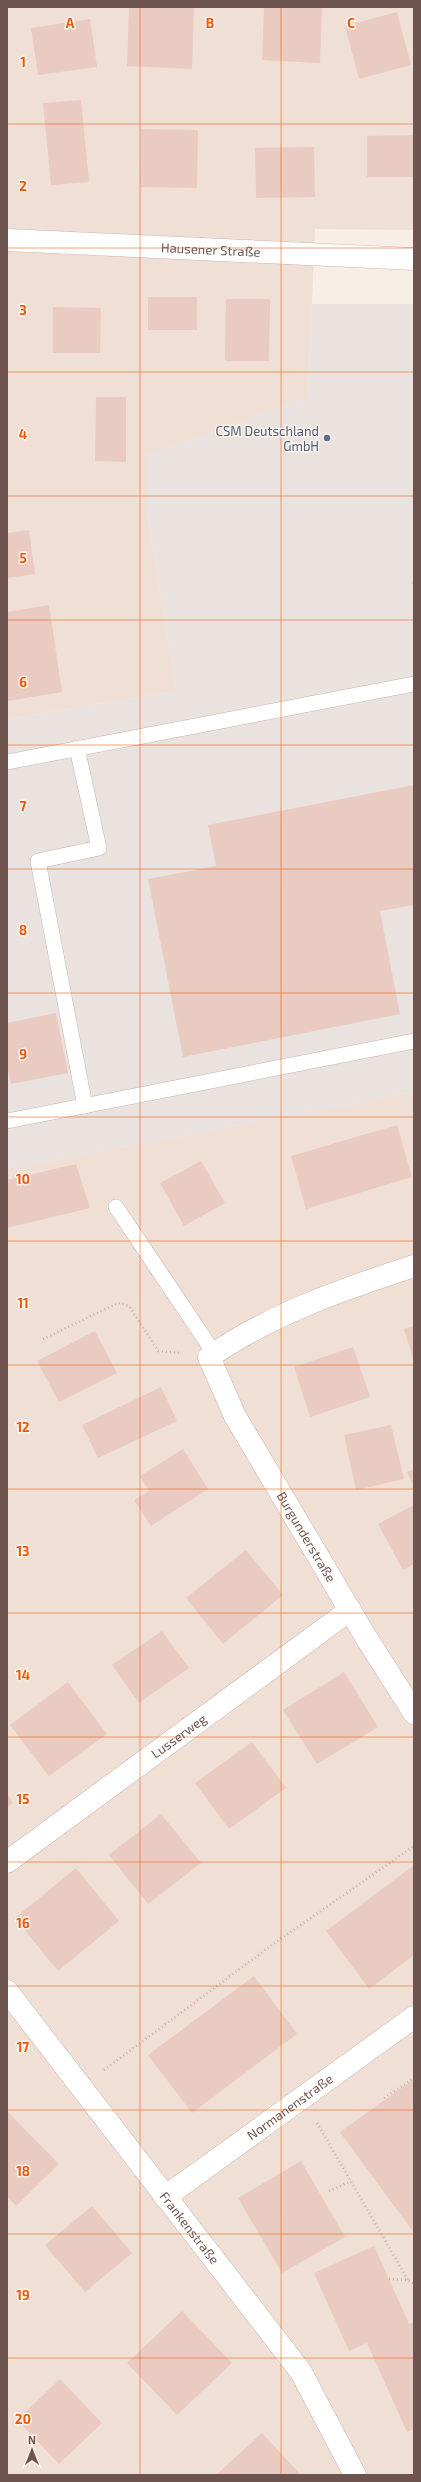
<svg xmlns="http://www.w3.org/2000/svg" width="421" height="2482" font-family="'Exo 2',sans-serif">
  <rect width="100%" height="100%" fill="#f9eee6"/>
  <g fill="#efdfd5">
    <polygon points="7,7 414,7 414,230 315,229 308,397 147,456 147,511 176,691 7,719"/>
    <polygon points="414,1092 414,2475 7,2475 7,1169"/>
  </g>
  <polygon fill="#e9e2df" points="312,304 414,304 414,1092 7,1169 7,719 176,691 147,511 147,456 308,397"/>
  <g fill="#eacbc1">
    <polygon points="129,7 194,7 192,69 127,66"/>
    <polygon points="264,7 322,7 320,63 262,60"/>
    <polygon points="397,12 411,65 359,79 345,26"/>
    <polygon points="90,19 97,67 38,75 31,28"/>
    <polygon points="81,100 89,182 51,185 43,103"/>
    <polygon points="141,129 198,130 197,188 140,187"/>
    <polygon points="414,135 414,177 367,177 367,136"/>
    <polygon points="314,147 315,197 256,198 255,148"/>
    <rect x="148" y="297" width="49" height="33"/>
    <polygon points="226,299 270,299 269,361 225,361"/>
    <polygon points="53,307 101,308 100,353 53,353"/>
    <polygon points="96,397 126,397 126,462 95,461"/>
    <polygon points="29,530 35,574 7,578 7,533"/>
    <polygon points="49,605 62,692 7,701 7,612"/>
    <polygon points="414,785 414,905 380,911 400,1014 183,1057 148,879 216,866 208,825"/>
    <polygon points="56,1013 68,1073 11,1084 7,1065 7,1023"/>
    <polygon points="397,1125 412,1177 306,1209 291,1156"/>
    <polygon points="201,1161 225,1203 184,1226 160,1183"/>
    <polygon points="76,1164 90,1208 7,1228 7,1180"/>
    <polygon points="414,1326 414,1361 404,1329"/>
    <polygon points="95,1331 117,1373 59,1402 37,1361"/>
    <polygon points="353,1347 370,1397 310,1417 294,1367"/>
    <polygon points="161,1387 177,1421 98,1458 82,1425"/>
    <polygon points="391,1425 404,1479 356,1490 344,1435"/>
    <polygon points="183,1449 208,1489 151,1526 134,1500 149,1491 140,1476"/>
    <polygon points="414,1469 414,1487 407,1472"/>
    <polygon points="414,1505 414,1564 403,1570 378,1524"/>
    <polygon points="246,1550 283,1595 223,1644 186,1598"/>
    <polygon points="162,1631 189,1668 139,1703 112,1665"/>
    <polygon points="344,1672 378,1727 317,1764 283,1710"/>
    <polygon points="68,1682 107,1734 49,1776 10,1725"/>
    <polygon points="252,1742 286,1788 229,1829 195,1783"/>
    <polygon points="7,1794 13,1803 7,1807"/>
    <polygon points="161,1814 201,1863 148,1904 109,1855"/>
    <polygon points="414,1865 414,1955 369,1989 326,1931"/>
    <polygon points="76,1868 119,1921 58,1971 15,1918"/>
    <polygon points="254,1976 297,2034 192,2113 148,2055"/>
    <polygon points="414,2079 414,2233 340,2132"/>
    <polygon points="7,2111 59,2164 16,2206 7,2196"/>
    <polygon points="301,2161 345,2237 282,2273 238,2198"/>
    <polygon points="92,2206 132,2253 85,2292 45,2245"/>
    <polygon points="374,2246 409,2324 414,2322 414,2429 407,2432 367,2343 349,2351 314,2273"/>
    <polygon points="182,2311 232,2363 177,2415 127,2363"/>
    <polygon points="60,2379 102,2423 59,2464 17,2420"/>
    <polygon points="262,2433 301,2475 216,2475"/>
  </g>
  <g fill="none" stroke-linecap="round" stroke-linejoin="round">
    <defs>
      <g id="lane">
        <polyline points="77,748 99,848 38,861 85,1106"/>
        <polyline points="7,762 414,684"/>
        <polyline points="7,1121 414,1041"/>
        <polyline points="116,1207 214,1353"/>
      </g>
      <g id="street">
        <path id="s1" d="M414 1266C343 1289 271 1314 209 1357L235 1416 364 1634 414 1713"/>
        <path id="s2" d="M7 1862 350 1610"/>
        <path id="s3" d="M7 1991 301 2372 355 2475"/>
        <path id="s4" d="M165 2197 414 2017"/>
      </g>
      <g id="secondary">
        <path id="s5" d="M7 240 414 259"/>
      </g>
    </defs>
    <use href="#lane" stroke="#c8b5ad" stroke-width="16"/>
    <use href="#street" stroke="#c8b5ad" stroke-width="23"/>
    <use href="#secondary" stroke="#cdb7ae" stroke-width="23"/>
    <g stroke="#cfaea5" stroke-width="2.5" stroke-dasharray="1 3" stroke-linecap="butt">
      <polyline points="413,582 414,583"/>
      <polyline points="43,1339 118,1303 129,1306 158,1351 180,1353"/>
      <polyline points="104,2070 272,1945 414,1846"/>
      <polyline points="384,2098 414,2078"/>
      <polyline points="317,2123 408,2280"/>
      <polyline points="329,2191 351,2181"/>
      <polyline points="389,2279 408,2280 414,2284"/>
    </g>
    <use href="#lane" stroke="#fff" stroke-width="15"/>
    <use href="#street" stroke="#fff" stroke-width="22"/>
    <use href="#secondary" stroke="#fff" stroke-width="22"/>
  </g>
  <path fill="none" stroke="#e8590c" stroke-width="1" stroke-opacity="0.55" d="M140 7V2475M281 7V2475M7 124H414M7 248H414M7 372H414M7 496H414M7 620H414M7 745H414M7 869H414M7 993H414M7 1117H414M7 1241H414M7 1365H414M7 1489H414M7 1613H414M7 1737H414M7 1862H414M7 1986H414M7 2110H414M7 2234H414M7 2358H414"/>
  <circle fill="#5c6f8a" stroke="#fcf3eb" stroke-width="1.5" cx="327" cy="438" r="4"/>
  <g text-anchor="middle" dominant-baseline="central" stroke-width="3" stroke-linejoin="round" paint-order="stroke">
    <g font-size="13" fill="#6e544e" stroke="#fcf3eb">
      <text stroke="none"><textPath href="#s5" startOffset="204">Hausener Straße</textPath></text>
      <text stroke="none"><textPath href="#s1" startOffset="430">Burgunderstraße</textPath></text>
      <text stroke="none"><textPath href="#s2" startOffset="213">Lusserweg</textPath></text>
      <text stroke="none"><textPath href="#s4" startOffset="154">Normanenstraße</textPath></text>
      <text stroke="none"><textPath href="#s3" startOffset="299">Frankenstraße</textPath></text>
    </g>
    <g font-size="13" fill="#4e5e75" stroke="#fcf3eb" text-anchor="end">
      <text x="319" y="431">CSM Deutschland<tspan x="319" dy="15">GmbH</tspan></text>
    </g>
  </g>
  <g font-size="13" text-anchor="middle" font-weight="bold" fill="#e8590c" stroke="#fcf3eb" stroke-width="3" stroke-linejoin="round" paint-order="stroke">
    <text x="70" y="28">A</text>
    <text x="210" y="28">B</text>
    <text x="351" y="28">C</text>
    <text x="23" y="67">1</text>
    <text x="23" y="191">2</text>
    <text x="23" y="315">3</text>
    <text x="23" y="439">4</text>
    <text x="23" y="563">5</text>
    <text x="23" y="687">6</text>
    <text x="23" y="811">7</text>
    <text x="23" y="935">8</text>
    <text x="23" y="1059">9</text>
    <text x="23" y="1184">10</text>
    <text x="23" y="1308">11</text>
    <text x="23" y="1432">12</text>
    <text x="23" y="1556">13</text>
    <text x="23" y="1680">14</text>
    <text x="23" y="1804">15</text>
    <text x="23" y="1928">16</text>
    <text x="23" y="2052">17</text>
    <text x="23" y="2176">18</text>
    <text x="23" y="2300">19</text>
    <text x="23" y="2424">20</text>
  </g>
  <rect width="421" height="2482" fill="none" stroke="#6e544e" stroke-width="16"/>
  <g transform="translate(32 2450)" stroke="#fcf3eb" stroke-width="3" paint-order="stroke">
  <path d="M0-3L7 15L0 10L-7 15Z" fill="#6e544e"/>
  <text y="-6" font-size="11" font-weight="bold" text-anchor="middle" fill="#6e544e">N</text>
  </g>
</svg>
